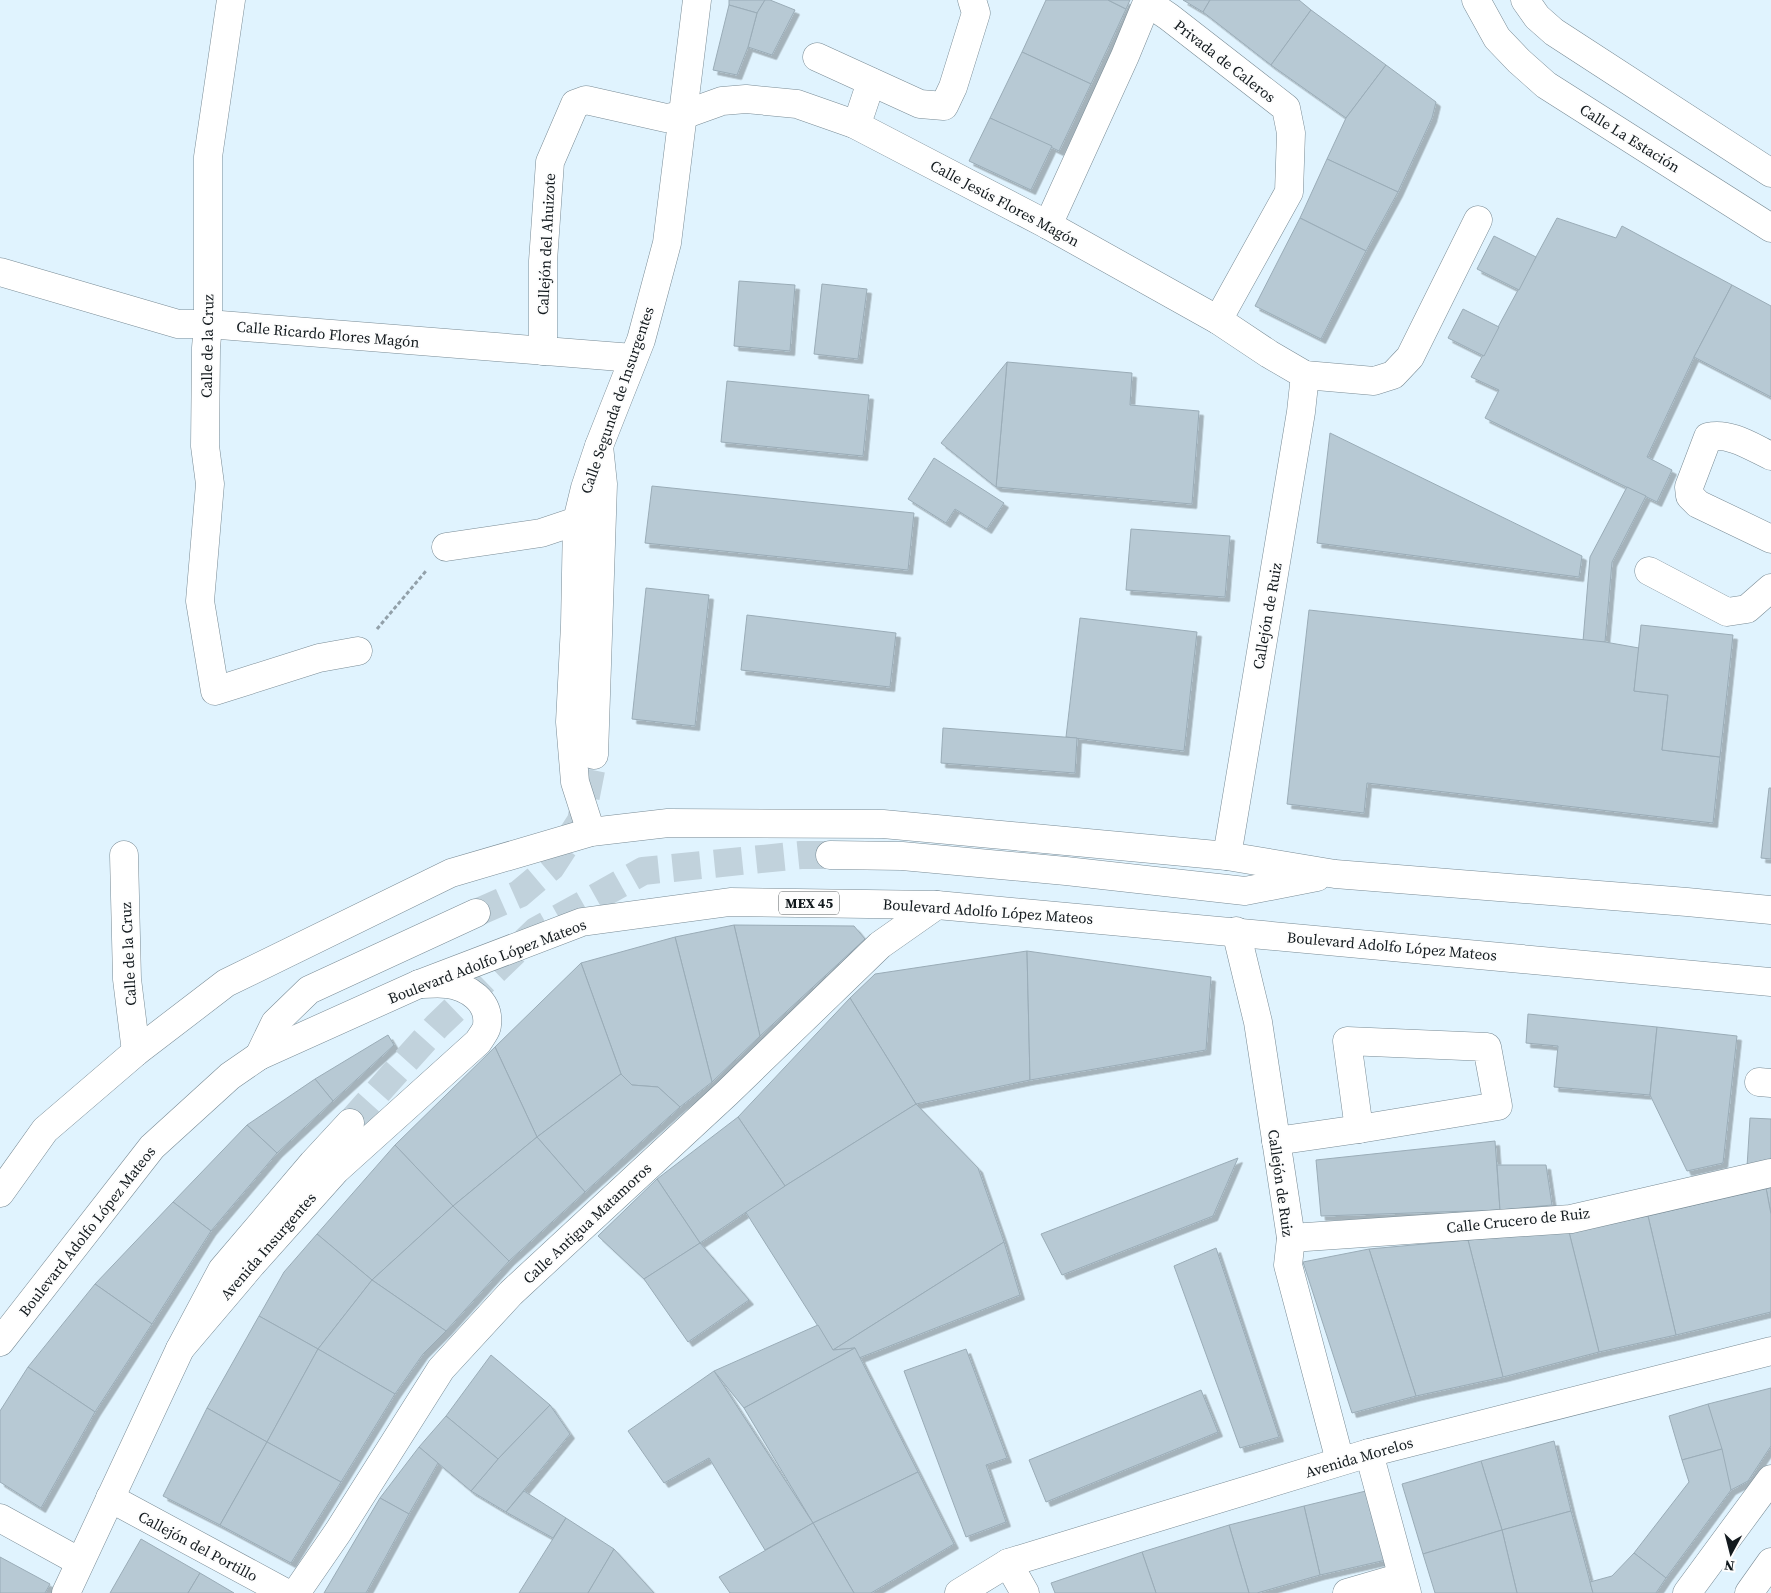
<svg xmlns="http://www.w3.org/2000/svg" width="1771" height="1593" font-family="'Source Serif 4',serif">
  <defs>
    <filter id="shadow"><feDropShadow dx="4.5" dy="4.5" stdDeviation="0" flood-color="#0004"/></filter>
  </defs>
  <rect width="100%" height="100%" fill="#e0f3fe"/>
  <g fill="#b7c9d4" stroke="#9aacb7" filter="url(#shadow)">
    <polygon points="729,0 765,0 757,13 729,5"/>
    <polygon points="765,0 770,0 795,10 772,55 748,47 757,13"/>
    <polygon points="1046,0 1108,0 1126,9 1091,84 1022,52"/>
    <polygon points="1108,0 1130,0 1126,9"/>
    <polygon points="1183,0 1210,0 1203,12"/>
    <polygon points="1210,0 1299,0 1311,10 1271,65 1203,12"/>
    <polygon points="729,5 757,13 748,47 737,75 713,70"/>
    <polygon points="1311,10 1386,65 1346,118 1271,65"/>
    <polygon points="1022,52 1091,84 1059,151 990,118"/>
    <polygon points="1386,65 1436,102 1432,118 1398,192 1327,159 1346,118"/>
    <polygon points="990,118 1052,146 1031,190 969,161"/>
    <polygon points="1327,159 1398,192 1366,251 1300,218"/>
    <polygon points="1300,218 1366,251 1321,339 1255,306"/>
    <polygon points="1557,218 1616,238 1622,226 1732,285 1694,357 1647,457 1672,470 1657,502 1485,418 1499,390 1471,377"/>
    <polygon points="1494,236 1536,257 1519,290 1477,269"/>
    <polygon points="739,281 795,285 790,351 734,346"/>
    <polygon points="822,284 867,289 858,359 814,354"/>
    <polygon points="1732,285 1771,306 1771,397 1694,357"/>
    <polygon points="1463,309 1499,327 1484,356 1448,338"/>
    <polygon points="1007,362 1132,373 1130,405 1199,411 1192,504 996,487"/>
    <polygon points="1007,362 996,487 941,443"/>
    <polygon points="727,381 869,395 863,456 721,442"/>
    <polygon points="1330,433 1582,556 1579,577 1317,543"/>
    <polygon points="934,458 1004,503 987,529 955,509 946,523 908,499"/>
    <polygon points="652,486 914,513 908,570 645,543"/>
    <polygon points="1627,487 1646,496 1612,562 1605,642 1583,641 1590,557"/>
    <polygon points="1131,529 1230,536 1225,597 1126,590"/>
    <polygon points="646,588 709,595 695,726 632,719"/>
    <polygon points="1309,610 1605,642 1639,648 1634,691 1668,695 1662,750 1720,757 1713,823 1367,783 1364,813 1287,804"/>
    <polygon points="747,615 896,633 890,687 741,670"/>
    <polygon points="1080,618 1197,632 1184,751 1066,737"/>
    <polygon points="1641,625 1733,635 1720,757 1662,750 1668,695 1634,691"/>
    <polygon points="943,728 1077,738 1075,773 941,763"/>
    <polygon points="1769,788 1771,788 1771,859 1761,858"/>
    <polygon points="734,925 854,926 865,939 760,1036"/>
    <polygon points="734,925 760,1036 712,1082 675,937"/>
    <polygon points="675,937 712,1082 680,1107 658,1087 632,1085 621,1074 581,963"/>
    <polygon points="1027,951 1030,1080 916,1104 850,998 875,974"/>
    <polygon points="1027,951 1211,977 1206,1050 1030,1080"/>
    <polygon points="581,963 621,1074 537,1137 495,1047"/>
    <polygon points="850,998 916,1104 785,1186 738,1117"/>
    <polygon points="1528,1014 1657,1027 1650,1095 1554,1087 1558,1046 1526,1043"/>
    <polygon points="1657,1027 1737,1036 1723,1163 1687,1171 1650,1095"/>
    <polygon points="388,1035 394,1045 333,1101 315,1079"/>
    <polygon points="495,1047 537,1137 453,1206 395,1145"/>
    <polygon points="621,1074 632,1085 658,1087 680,1107 585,1192 537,1137"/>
    <polygon points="315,1079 333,1101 277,1153 247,1125"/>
    <polygon points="916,1104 978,1168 1004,1242 833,1350 745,1211"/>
    <polygon points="738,1117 785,1186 700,1243 657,1179"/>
    <polygon points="1750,1118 1771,1119 1771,1162 1747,1167"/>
    <polygon points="247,1125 277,1153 211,1231 173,1202"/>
    <polygon points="537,1137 585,1192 509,1261 453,1206"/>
    <polygon points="1495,1141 1500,1210 1321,1216 1316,1160"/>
    <polygon points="395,1145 453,1206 372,1280 317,1234"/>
    <polygon points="1238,1158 1213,1216 1062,1275 1041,1234"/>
    <polygon points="1497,1165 1546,1165 1552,1205 1500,1210"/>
    <polygon points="657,1179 700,1243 644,1279 598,1236"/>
    <polygon points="1771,1187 1771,1214 1766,1188"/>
    <polygon points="1766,1188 1771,1214 1771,1312 1676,1335 1648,1216"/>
    <polygon points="173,1202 211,1231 152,1324 95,1284"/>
    <polygon points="453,1206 509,1261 446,1331 372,1280"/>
    <polygon points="1648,1216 1676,1335 1599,1352 1569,1232"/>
    <polygon points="1569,1232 1599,1352 1503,1377 1468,1240"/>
    <polygon points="317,1234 372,1280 318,1349 259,1316 284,1272"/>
    <polygon points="1468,1240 1503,1377 1416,1396 1369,1249"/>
    <polygon points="1004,1242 1020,1295 859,1358 855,1348 833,1350"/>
    <polygon points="700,1243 749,1300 688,1342 644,1279"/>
    <polygon points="1216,1248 1279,1437 1240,1448 1174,1266"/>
    <polygon points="1369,1249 1416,1396 1352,1413 1303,1262"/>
    <polygon points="372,1280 446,1331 423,1354 395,1394 318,1349"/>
    <polygon points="95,1284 152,1324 95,1412 28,1367"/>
    <polygon points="259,1316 318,1349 267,1442 207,1408"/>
    <polygon points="818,1325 833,1350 855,1348 744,1408 714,1371"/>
    <polygon points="855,1348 918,1472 813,1523 744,1408"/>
    <polygon points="318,1349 395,1394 341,1482 267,1442"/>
    <polygon points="966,1349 1007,1458 986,1465 1006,1522 966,1537 904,1371"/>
    <polygon points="491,1355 550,1405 498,1459 446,1416"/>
    <polygon points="28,1367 95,1412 41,1508 0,1482 0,1411"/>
    <polygon points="714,1371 813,1523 765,1550 709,1458 664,1483 628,1431"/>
    <polygon points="1771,1388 1771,1446 1748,1481 1731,1490 1708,1404"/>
    <polygon points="1201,1390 1218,1432 1046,1502 1029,1460"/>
    <polygon points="1708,1404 1722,1449 1682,1460 1669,1416"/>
    <polygon points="550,1405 570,1434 506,1512 471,1491 498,1459"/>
    <polygon points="207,1408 267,1442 220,1525 163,1496"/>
    <polygon points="446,1416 498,1459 471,1491 419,1447"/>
    <polygon points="1554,1441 1571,1511 1502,1530 1481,1461"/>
    <polygon points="267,1442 341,1482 291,1563 220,1525"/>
    <polygon points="419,1447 438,1463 409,1514 380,1498"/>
    <polygon points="1722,1449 1731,1490 1666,1578 1634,1553 1689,1482 1682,1460"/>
    <polygon points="1481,1461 1502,1530 1423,1554 1402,1484"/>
    <polygon points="918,1472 954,1544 871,1593 854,1593 813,1523"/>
    <polygon points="1370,1490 1386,1560 1320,1575 1304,1506"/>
    <polygon points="524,1491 566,1518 553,1538 506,1512"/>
    <polygon points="380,1498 409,1514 366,1593 324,1593"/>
    <polygon points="1304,1506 1320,1575 1257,1593 1249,1593 1229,1525"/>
    <polygon points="1571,1511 1593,1593 1517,1593 1502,1530"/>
    <polygon points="566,1518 614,1549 588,1593 519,1593"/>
    <polygon points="813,1523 854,1593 730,1593 719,1577"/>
    <polygon points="1229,1525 1249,1593 1156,1593 1142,1552"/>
    <polygon points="1502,1530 1517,1593 1435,1593 1423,1554"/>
    <polygon points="141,1539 200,1573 188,1593 110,1593"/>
    <polygon points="614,1549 654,1593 588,1593"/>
    <polygon points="1142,1552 1156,1593 1055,1593 1051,1583"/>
    <polygon points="1634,1553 1666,1578 1656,1593 1593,1593 1590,1582 1612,1576"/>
    <polygon points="0,1557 50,1584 45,1593 0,1593"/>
    <polygon points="200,1573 234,1593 188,1593"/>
  </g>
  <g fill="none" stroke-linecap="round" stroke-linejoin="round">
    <g stroke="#c1d2dc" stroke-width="28" stroke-dasharray="28 14" stroke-linecap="butt">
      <polyline points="476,913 519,894 551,867 581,821 594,755"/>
      <polyline points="350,1123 437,1026 536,931 643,871 801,855 830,855"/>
    </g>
    <defs>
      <g id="minor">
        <polyline points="231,0 208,157 208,324 206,348 205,446 210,484 200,601 215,691 319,658 358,651"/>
        <polyline points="1476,0 1497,38 1519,61 1546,85 1771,228"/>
        <polyline points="1525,0 1537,17 1554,32 1771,173"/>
        <polyline points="1147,2 1169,17 1286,108 1291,133 1289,192 1218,320"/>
        <polyline points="817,57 920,104 944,106 953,87 976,13 972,0"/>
        <polyline points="854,124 861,112 871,82"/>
        <polyline points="1048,225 1125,56 1148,0"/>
        <polyline points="0,272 178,324 208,324 633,358"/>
        <polyline points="543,351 543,261 550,162 575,104 586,100 666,118 683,115 722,101 746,99 797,104 854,124 1048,225 1218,320 1269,354 1305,375 1374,381 1393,375 1410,357 1478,220"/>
        <path d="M1771 456C1752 447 1730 432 1708 437L1689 487 1690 496 1698 504 1771 539"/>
        <polyline points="446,547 541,533 577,521"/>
        <polyline points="1649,571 1727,612 1747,609 1771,588"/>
        <polyline points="591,832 575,782 570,722 575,625 577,521 585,488 599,446 641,340 667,243 697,0"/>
        <polyline points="124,855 127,979 136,1052"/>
        <polyline points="1227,856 1301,412 1305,375"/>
        <polyline points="1236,931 1258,1022 1291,1238 1288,1265 1340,1461"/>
        <polygon points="1347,1041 1487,1047 1498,1106 1359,1129"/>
        <polyline points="1759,1082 1771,1083"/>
        <polyline points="1276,1141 1359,1129"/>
        <polyline points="1291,1238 1571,1219 1771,1173"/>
        <polyline points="1369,1453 1407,1593"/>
        <polyline points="110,1498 286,1593"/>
        <polyline points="0,1518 80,1562"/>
        <polyline points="1008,1563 1025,1593"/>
        <path d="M66 1593 180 1349 252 1264 336 1170 478 1042C481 1037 487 1030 487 1025 490 1001 468 987 447 984 438 983 429 984 419 984"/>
        <polyline points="296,1593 338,1532 441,1369 511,1293 727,1093 880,945 937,905"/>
        <polyline points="959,1593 1008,1563 1369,1453 1771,1351"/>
        <polyline points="1347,1593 1402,1577"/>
        <polyline points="1687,1593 1771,1479"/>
        <polyline points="1749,1593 1771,1562"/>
      </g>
      <g id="major">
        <polyline points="594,755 603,484 599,446"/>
        <polyline points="830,855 902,856 1066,871 1245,891 1317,877"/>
        <polyline points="259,1056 275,1023 309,990 476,913"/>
        <polyline points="0,1193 45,1130 136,1052 226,983 451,873 591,832 668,823 883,824 1227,856 1335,874 1687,902 1771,910"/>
        <polyline points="0,1342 152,1147 230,1076 259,1056 419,984 582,922 730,902 937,905 1771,982"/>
        <polyline points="180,1349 222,1270 313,1163 350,1123"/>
      </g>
    </defs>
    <use href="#minor" stroke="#798b95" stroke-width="29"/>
    <use href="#major" stroke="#798b95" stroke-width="29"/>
    <polyline stroke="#92a0a9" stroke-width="3" stroke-dasharray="4 2.5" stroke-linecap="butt" points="377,629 426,571"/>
    <use href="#minor" stroke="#fff" stroke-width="28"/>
    <use href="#major" stroke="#fff" stroke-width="28"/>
  </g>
  <g text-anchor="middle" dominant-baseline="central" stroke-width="4" stroke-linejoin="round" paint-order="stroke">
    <rect fill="#fdfdfd" stroke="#595e61" stroke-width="1" x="779" y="891.5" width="60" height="23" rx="4"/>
    <g font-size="14" font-weight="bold" fill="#131a1e">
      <text x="809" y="903">MEX 45</text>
    </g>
    <g font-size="15" fill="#131a1e" stroke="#fdfdfd">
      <text transform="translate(1225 61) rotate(38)">Privada de Caleros</text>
      <text transform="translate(1630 138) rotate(32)">Calle La Estación</text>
      <text transform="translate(1005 203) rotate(28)">Calle Jesús Flores Magón</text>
      <text transform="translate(546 244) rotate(-87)">Callejón del Ahuizote</text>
      <text transform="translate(328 334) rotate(5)">Calle Ricardo Flores Magón</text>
      <text transform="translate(207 346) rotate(-89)">Calle de la Cruz</text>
      <text transform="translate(617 400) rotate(-71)">Calle Segunda de Insurgentes</text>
      <text transform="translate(1267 616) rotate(-80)">Callejón de Ruiz</text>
      <text transform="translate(988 911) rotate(4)">Boulevard Adolfo López Mateos</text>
      <text transform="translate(1392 946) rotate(5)">Boulevard Adolfo López Mateos</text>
      <text transform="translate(128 954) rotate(-93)">Calle de la Cruz</text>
      <text transform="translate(487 961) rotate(-21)">Boulevard Adolfo López Mateos</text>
      <text transform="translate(1281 1183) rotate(82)">Callejón de Ruiz</text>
      <text transform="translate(1518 1220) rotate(-6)">Calle Crucero de Ruiz</text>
      <text transform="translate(587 1223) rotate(-43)">Calle Antigua Matamoros</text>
      <text transform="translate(87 1231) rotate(-52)">Boulevard Adolfo López Mateos</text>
      <text transform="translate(268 1246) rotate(-49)">Avenida Insurgentes</text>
      <text transform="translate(1359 1457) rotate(-16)">Avenida Morelos</text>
      <text transform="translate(198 1546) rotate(28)">Callejón del Portillo</text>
    </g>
  </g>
  <g transform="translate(1731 1553) rotate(187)" stroke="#fdfdfd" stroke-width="4" paint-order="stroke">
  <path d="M0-4L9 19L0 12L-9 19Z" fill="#131a1e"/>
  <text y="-8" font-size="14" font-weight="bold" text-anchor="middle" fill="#131a1e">N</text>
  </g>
</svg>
